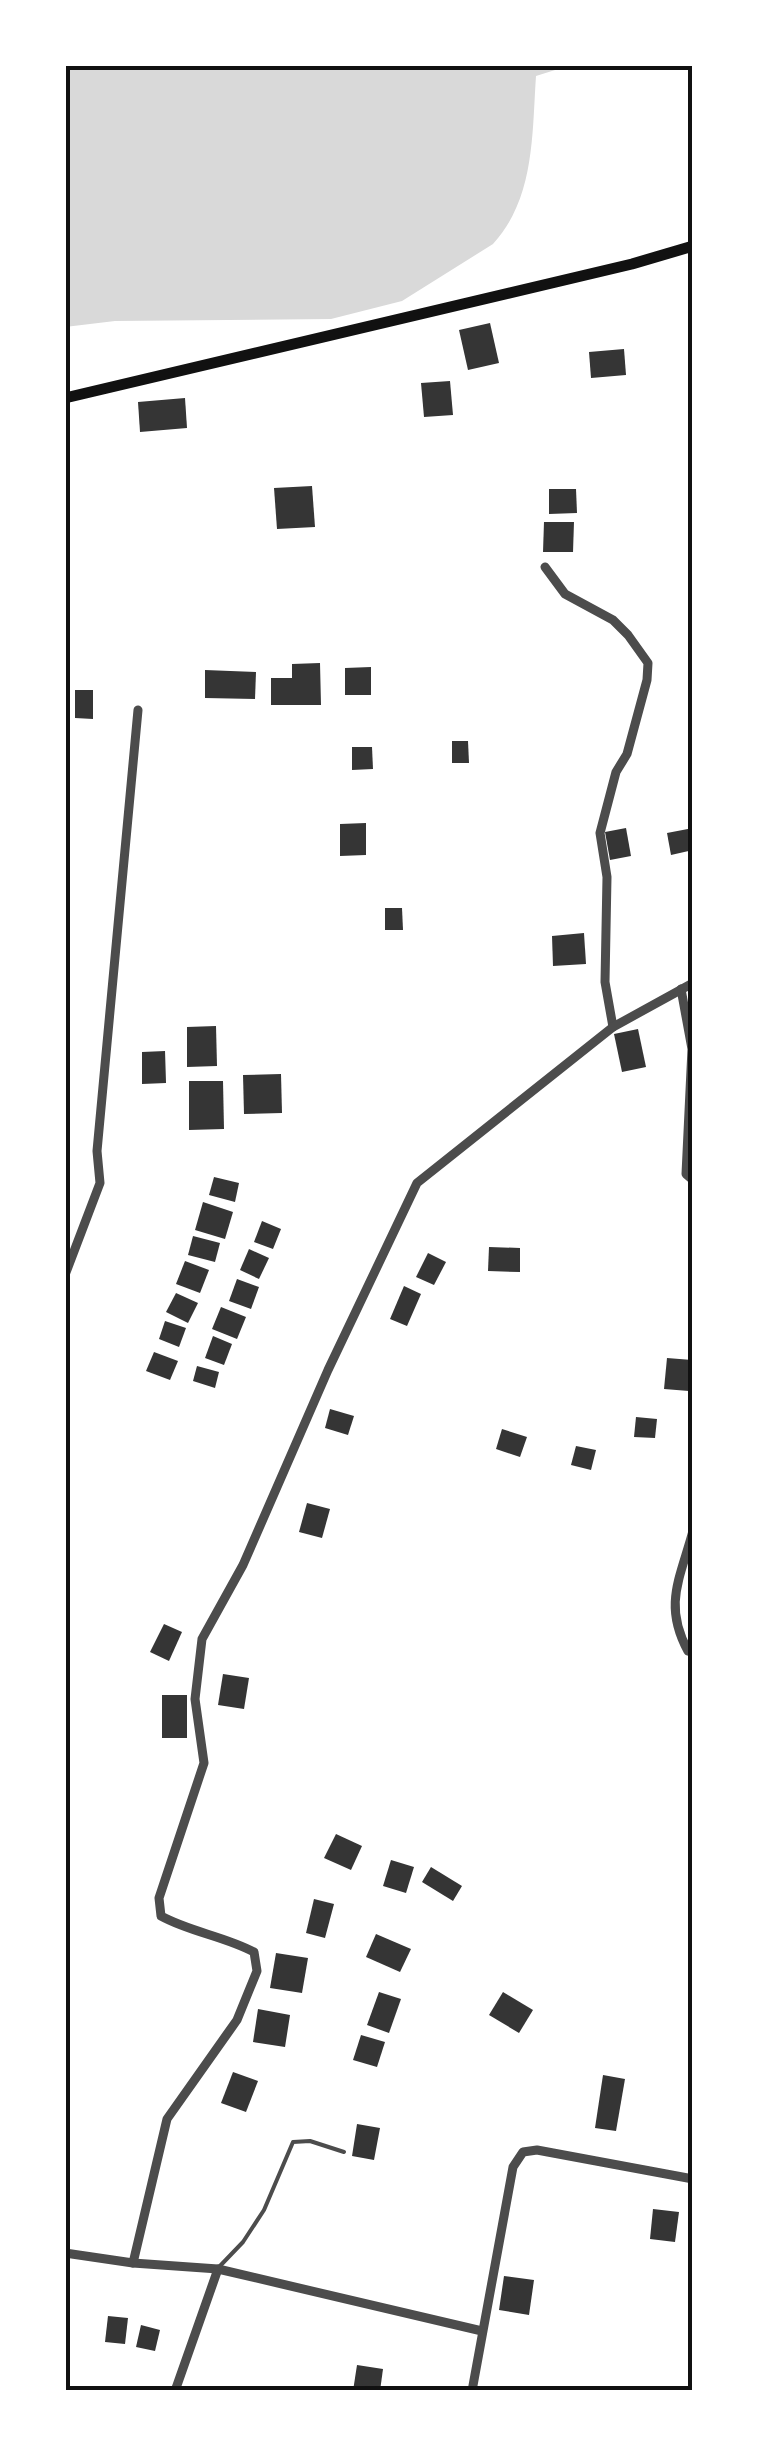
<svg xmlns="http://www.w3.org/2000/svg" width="758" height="2456" font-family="Literata,serif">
  <rect width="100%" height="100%" fill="#fff"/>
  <path fill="#d9d9d9" d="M65 65H571L536 76C532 134 535 198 493 244L402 301 331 319 115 321 65 327Z"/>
  <g fill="#353535">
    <polygon points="490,323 499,363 468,370 459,330"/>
    <polygon points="624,349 626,375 591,378 589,352"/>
    <polygon points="450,381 453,415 424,417 421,383"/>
    <polygon points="185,398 187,428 140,432 138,402"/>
    <polygon points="312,486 315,527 277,529 274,488"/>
    <polygon points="549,489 576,489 577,513 549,514"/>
    <polygon points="544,522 574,522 573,552 543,552"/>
    <polygon points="320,663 321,705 271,705 271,678 292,678 292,664"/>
    <polygon points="371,667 371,695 345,695 345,668"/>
    <polygon points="205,670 256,672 255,699 205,698"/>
    <polygon points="75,690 93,690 93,719 75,718"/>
    <polygon points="452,741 468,741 469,763 452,763"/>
    <polygon points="352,747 372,747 373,769 352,770"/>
    <polygon points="366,823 366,855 340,856 340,824"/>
    <polygon points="626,828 631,856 610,860 605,832"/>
    <polygon points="693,828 693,850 671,855 667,833"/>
    <polygon points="385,908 402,908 403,930 385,930"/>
    <polygon points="584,933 586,964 553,966 552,936"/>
    <polygon points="216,1026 217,1066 187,1067 187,1027"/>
    <polygon points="638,1029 646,1067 622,1072 614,1034"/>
    <polygon points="165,1051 166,1083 142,1084 142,1052"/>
    <polygon points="281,1074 282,1113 244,1114 243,1075"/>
    <polygon points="189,1081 223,1081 224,1129 189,1130"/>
    <polygon points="214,1177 239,1183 235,1202 209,1195"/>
    <polygon points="203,1202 233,1212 225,1239 195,1230"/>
    <polygon points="262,1221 281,1229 273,1249 254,1242"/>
    <polygon points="193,1236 220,1243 215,1262 188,1255"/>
    <polygon points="489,1247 520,1248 520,1272 488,1271"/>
    <polygon points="249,1249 269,1258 259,1279 240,1270"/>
    <polygon points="428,1253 446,1262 434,1285 416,1277"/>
    <polygon points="185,1261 209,1270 200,1293 176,1284"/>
    <polygon points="237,1279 259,1287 251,1309 229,1301"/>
    <polygon points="404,1286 421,1294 407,1326 390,1319"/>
    <polygon points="176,1293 198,1303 188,1323 166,1312"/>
    <polygon points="221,1307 246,1317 237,1339 212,1329"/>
    <polygon points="165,1321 186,1328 179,1347 159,1339"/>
    <polygon points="213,1336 232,1344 224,1365 205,1358"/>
    <polygon points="154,1352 178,1361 170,1380 146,1371"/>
    <polygon points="667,1358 692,1360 689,1391 664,1389"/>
    <polygon points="197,1366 219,1372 215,1388 193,1381"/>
    <polygon points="330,1409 354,1416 348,1435 325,1428"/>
    <polygon points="636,1417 657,1419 655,1438 634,1437"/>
    <polygon points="502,1429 527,1437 520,1457 496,1449"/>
    <polygon points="576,1446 596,1450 591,1470 571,1465"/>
    <polygon points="307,1503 330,1509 322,1538 299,1532"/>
    <polygon points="164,1624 182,1632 169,1661 150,1652"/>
    <polygon points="223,1674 249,1678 244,1709 218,1705"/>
    <rect x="162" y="1695" width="25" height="43"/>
    <polygon points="336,1834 362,1846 351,1870 324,1858"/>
    <polygon points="391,1860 414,1867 406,1893 383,1886"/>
    <polygon points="431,1867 462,1886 453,1901 422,1882"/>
    <polygon points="314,1899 334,1904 325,1938 306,1933"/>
    <polygon points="376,1934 411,1949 400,1972 366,1957"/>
    <polygon points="276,1953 308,1958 302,1993 270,1988"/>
    <polygon points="379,1992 401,1999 389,2033 367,2025"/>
    <polygon points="503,1992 533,2010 519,2033 489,2015"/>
    <polygon points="258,2009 290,2015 285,2047 253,2042"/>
    <polygon points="361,2035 385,2042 377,2067 353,2060"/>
    <polygon points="233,2072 258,2081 246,2112 221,2103"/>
    <polygon points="603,2075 625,2079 616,2131 595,2128"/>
    <polygon points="357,2124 380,2128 374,2160 352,2156"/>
    <polygon points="653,2209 679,2212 675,2242 650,2239"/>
    <polygon points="504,2276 534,2280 529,2315 499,2310"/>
    <polygon points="108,2316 128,2318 125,2344 105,2342"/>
    <polygon points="141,2325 160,2330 155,2351 136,2347"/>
    <polygon points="357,2365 383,2369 380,2391 353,2391"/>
  </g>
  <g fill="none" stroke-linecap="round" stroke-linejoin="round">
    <polyline stroke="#4c4c4c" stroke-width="4" points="219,2267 243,2242 264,2210 293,2142 310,2141 344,2152"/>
    <g stroke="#4c4c4c" stroke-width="9">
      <polyline points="545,567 565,594 613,620 628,635 648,663 647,680 627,754 616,772 600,833 607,877 605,982 613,1027"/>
      <polyline points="681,989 692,1049 686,1174 693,1180"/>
      <polyline points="65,1275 100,1183 97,1151 138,710"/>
      <path d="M693 1531C680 1579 663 1605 688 1651L693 1652"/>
      <polyline points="65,2253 133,2263 218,2269 482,2331"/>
      <path d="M133 2263 167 2119 237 2020 257 1971 254 1952C224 1936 190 1932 161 1916L159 1898 204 1763 195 1699 202 1639 243 1565 328 1370 417 1183 613 1027 693 983"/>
      <polyline points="175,2391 218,2269"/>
      <polyline points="472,2391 513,2167 523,2152 537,2150 693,2179"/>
    </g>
    <polyline stroke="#111" stroke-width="11" points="65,398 632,264 693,246"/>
  </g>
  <rect width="758" height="2456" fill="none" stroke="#ffffff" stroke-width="135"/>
  <rect x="68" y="68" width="622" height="2320" fill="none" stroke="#111" stroke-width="4"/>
</svg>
